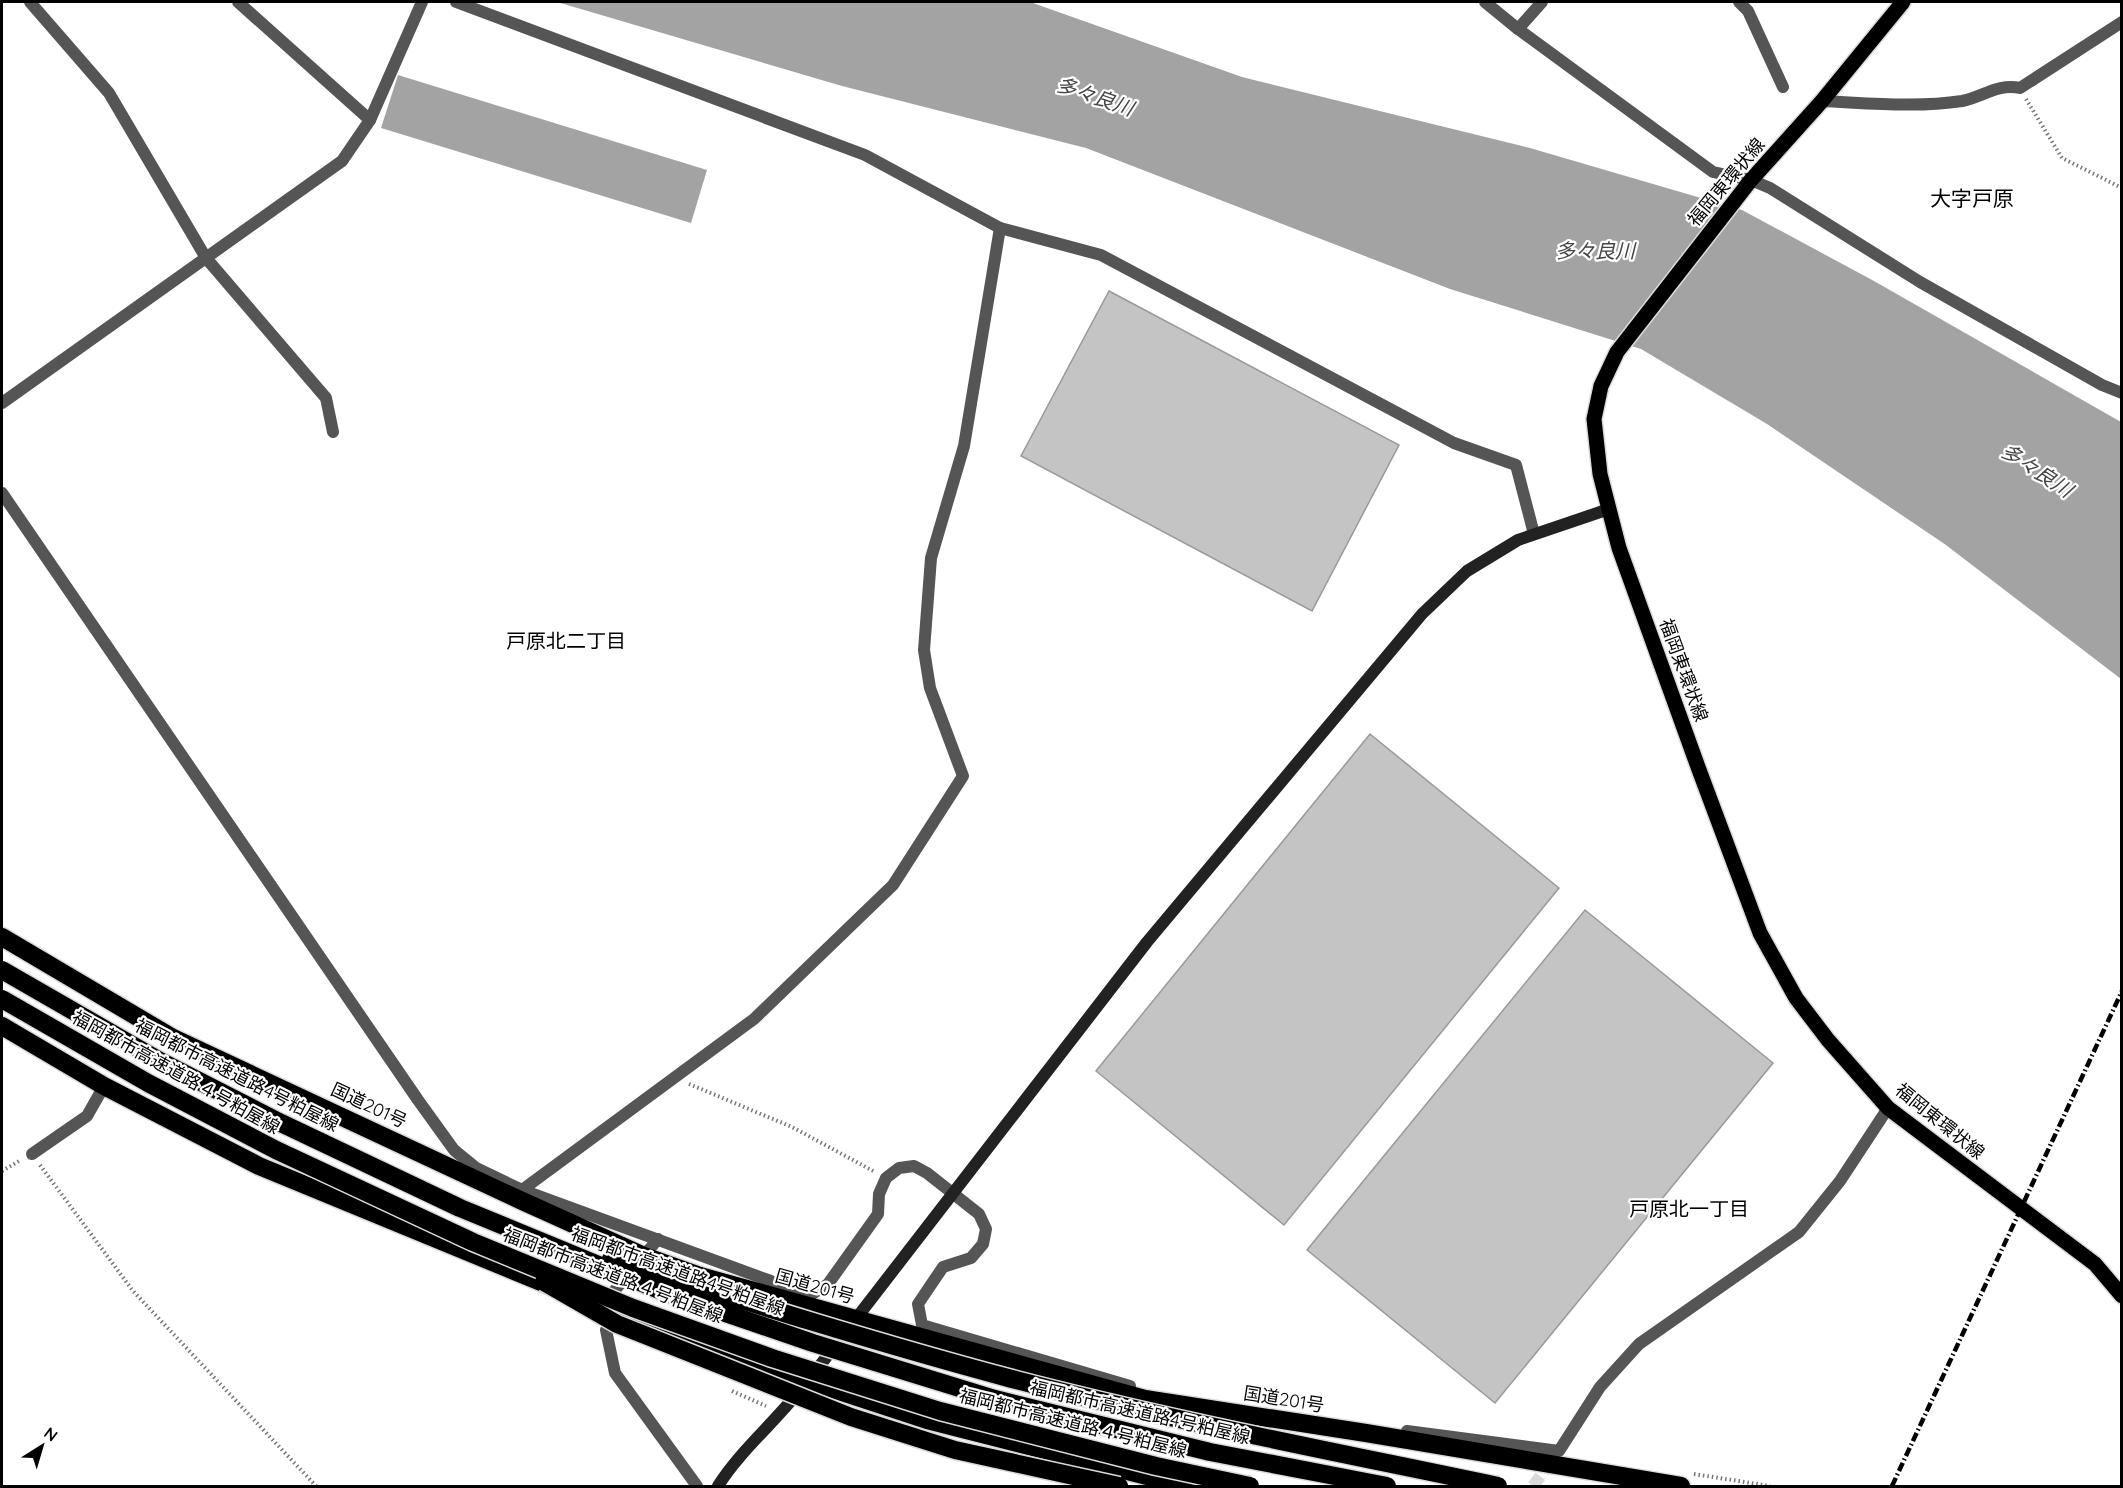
<svg xmlns="http://www.w3.org/2000/svg" width="2123" height="1488" font-family="Quicksand,'Noto Sans JP',sans-serif">
  <rect width="100%" height="100%" fill="#fff"/>
  <g fill="#a3a3a3">
    <polygon points="557,2 1030,2 1242,77 1530,148 1742,210 1874,281 2121,422 2121,679 1946,545 1767,424 1641,349 1450,289 1086,148 842,86"/>
    <polygon points="398,75 707,170 691,223 381,128"/>
  </g>
  <g fill="#c4c4c4" stroke="#999" stroke-width="1.5">
    <polygon points="1109,291 1399,445 1312,611 1021,456"/>
    <polygon points="1370,734 1559,888 1284,1225 1096,1071"/>
    <polygon points="1585,910 1773,1063 1495,1403 1307,1250"/>
  </g>
  <g fill="none" stroke-linecap="round" stroke-linejoin="round">
    <polyline stroke="#d9d9d9" stroke-width="12" stroke-dasharray="12 6" stroke-linecap="butt" points="1533,1486 1552,1461"/>
    <defs>
      <polyline id="primary" points="1903,2 1822,101 1751,180 1617,352 1601,386 1594,419 1600,474 1619,548 1698,767 1760,933 1796,998 1828,1040 1888,1108 2095,1264 2122,1296"/>
      <g id="highway">
        <polyline points="2,937 173,1038 520,1200 644,1256 700,1276 1145,1399 1366,1433 1681,1486"/>
        <polyline points="2,1026 104,1086 259,1166 558,1289"/>
        <polyline points="587,1300 787,1374 927,1420 1186,1486"/>
      </g>
    </defs>
    <use href="#primary" stroke="#dbdbdb" stroke-width="18"/>
    <use href="#highway" stroke="#dbdbdb" stroke-width="21"/>
    <g stroke="#777" stroke-width="4" stroke-dasharray="1.5 3" stroke-linecap="butt">
      <polyline points="2026,99 2062,158 2122,188"/>
      <polyline points="689,1084 792,1127 875,1172"/>
      <polyline points="40,1165 133,1291 316,1486"/>
      <polyline points="2,1171 19,1161"/>
      <polyline points="732,1391 766,1406"/>
      <polyline points="1694,1474 1770,1486"/>
    </g>
    <g stroke="#555" stroke-width="12">
      <path d="M1822 101C1868 103 1916 108 1962 101 1982 97 1999 83 2020 88L2122 22"/>
      <polyline points="32,1154 87,1116 104,1086"/>
      <polyline points="605,1302 658,1239"/>
    </g>
    <g stroke="#555" stroke-width="12">
      <polyline points="30,2 109,93 206,258 326,398 333,432"/>
      <polyline points="456,2 865,155 1000,228 1101,255 1454,443 1516,465 1534,534"/>
      <polyline points="1485,2 1518,29 1713,172 1751,180 1770,188 1920,282 2102,385 2122,393"/>
      <polyline points="1739,2 1748,11 1783,87"/>
      <polyline points="1518,29 1542,2"/>
      <polyline points="370,120 422,2"/>
      <polyline points="2,403 342,161 370,120 238,2"/>
      <polyline points="2,493 418,1100 454,1150 476,1168 522,1190 768,1280 809,1296 828,1284 878,1214 879,1194 886,1178 899,1168 914,1166 927,1173 979,1214 986,1229 983,1244 971,1258 943,1267 918,1304 922,1325 1130,1386"/>
      <polyline points="522,1190 754,1019 893,885 963,776 930,688 924,650 931,558 964,446 1000,228"/>
      <polyline points="606,1330 615,1373 697,1486"/>
      <polyline points="1407,1431 1559,1451 1600,1387 1639,1344 1799,1232 1840,1181 1888,1108"/>
    </g>
    <g stroke="#222" stroke-width="12">
      <polyline points="811,1377 1147,942 1422,614 1467,571 1518,540 1609,509"/>
      <path d="M718 1486C740 1451 774 1423 800 1390"/>
    </g>
    <use href="#primary" stroke="#000" stroke-width="15"/>
    <use href="#highway" stroke="#000" stroke-width="18"/>
    <polyline stroke="#000" stroke-width="4.5" stroke-dasharray="9 3 1.5 3" stroke-linecap="butt" points="1892,1486 2122,991"/>
    <defs>
      <g id="highway-bridge">
        <polyline points="2,970 160,1061 281,1123 460,1208 664,1292 813,1343 995,1399 1210,1452 1387,1486"/>
        <polyline points="2,999 148,1083 276,1150 473,1242 633,1308 772,1358 940,1411 1156,1466 1250,1486"/>
        <path d="M611 1259C744 1301 877 1343 1012 1379 1173 1421 1336 1452 1498 1486"/>
        <polyline points="544,1282 617,1324 851,1417 955,1450 1119,1486"/>
      </g>
    </defs>
    <use href="#highway-bridge" stroke="#dbdbdb" stroke-width="21" stroke-linecap="butt"/>
    <use href="#highway-bridge" stroke="#000" stroke-width="18"/>
  </g>
  <g text-anchor="middle" dominant-baseline="central" stroke-width="4.5" stroke-linejoin="round" paint-order="stroke">
    <g font-size="18" fill="#000" stroke="#fff">
      <text transform="translate(1726 182) rotate(-50)">福岡東環状線</text>
      <text transform="translate(1684 670) rotate(70)">福岡東環状線</text>
      <text transform="translate(176 1072) rotate(29)">福岡都市高速道路４号粕屋線</text>
      <text transform="translate(237 1075) rotate(27)">福岡都市高速道路4号粕屋線</text>
      <text transform="translate(369 1105) rotate(25)">国道201号</text>
      <text transform="translate(1940 1121) rotate(39)">福岡東環状線</text>
      <text transform="translate(678 1271) rotate(20)">福岡都市高速道路4号粕屋線</text>
      <text transform="translate(613 1275) rotate(21)">福岡都市高速道路４号粕屋線</text>
      <text transform="translate(815 1286) rotate(16)">国道201号</text>
      <text transform="translate(1284 1399) rotate(9)">国道201号</text>
      <text transform="translate(1140 1412) rotate(13)">福岡都市高速道路4号粕屋線</text>
      <text transform="translate(1073 1423) rotate(14)">福岡都市高速道路４号粕屋線</text>
    </g>
    <g font-size="20" font-style="italic" fill="#444" stroke="#fff">
      <text transform="translate(1095 96) rotate(19)">多々良川</text>
      <text x="1595" y="250">多々良川</text>
      <text transform="translate(2037 470) rotate(33)">多々良川</text>
    </g>
    <g font-size="20" fill="#000" stroke="#fff">
      <text x="566" y="640">戸原北二丁目</text>
      <text x="1689" y="1208">戸原北一丁目</text>
    </g>
    <g font-size="21" fill="#000" stroke="#fff">
      <text x="1972" y="198">大字戸原</text>
    </g>
  </g>
  <rect width="2123" height="1488" fill="none" stroke="#000000" stroke-width="6"/>
  <g transform="translate(42 1446) rotate(37)" stroke="#ffffff" stroke-width="4.5" paint-order="stroke">
  <path d="M0-4.5L10 22L0 15L-10 22Z" fill="#000000"/>
  <text y="-9" font-size="16" font-weight="bold" text-anchor="middle" fill="#000000">N</text>
  </g>
</svg>
